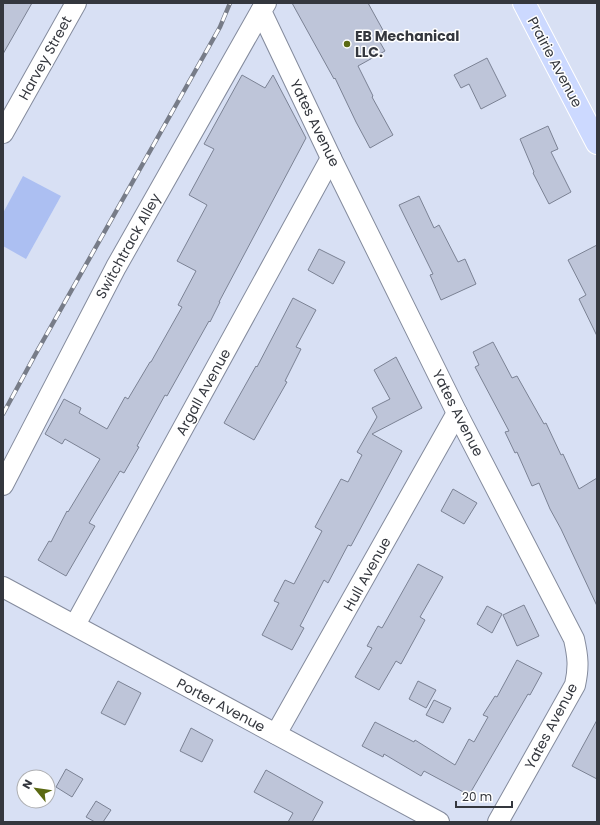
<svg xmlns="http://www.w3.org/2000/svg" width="600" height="825" font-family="Poppins,sans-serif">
  <rect width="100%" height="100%" fill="#d8e0f4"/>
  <polygon fill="#acbff2" points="23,176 61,196 26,259 3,246 3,213"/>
  <g fill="#bec5d9" stroke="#7b8294">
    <polygon points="3,3 32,3 3,54"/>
    <polygon points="292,3 368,3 384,32 377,37 385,51 358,66 373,96 372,97 393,135 370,148 356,122 335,78 334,79"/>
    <polygon points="487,58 506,96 481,109 469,84 461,88 454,75"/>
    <polygon points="242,75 265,88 273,75 306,138 219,302 220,302 210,322 209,321 167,396 165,395 137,446 139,447 124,473 120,471 89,523 95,526 66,576 38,560 49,541 51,542 67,511 68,512 100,459 65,439 62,444 45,434 64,399 81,408 79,413 107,429 125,397 128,399 150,362 151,362 182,307 178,305 196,271 177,261 207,205 189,195 214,149 204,144"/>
    <polygon points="548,126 558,149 551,152 571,192 549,204 533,173 534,172 520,139"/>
    <polygon points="419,196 434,228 439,225 458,262 465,259 476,284 441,300 430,275 433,274 399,205"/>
    <polygon points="597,245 597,336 579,299 586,295 568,260"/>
    <polygon points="319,249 345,262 333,284 308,270"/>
    <polygon points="293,298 316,310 296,347 301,349 285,381 287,382 254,440 224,423 256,366 257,367"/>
    <polygon points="493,342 512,378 517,376 544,424 546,423 561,455 563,454 579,489 597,478 597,606 561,529 550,509 539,483 532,486 517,452 515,453 505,432 509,431 475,367 479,365 473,352"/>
    <polygon points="396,357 422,408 372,434 402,451 351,546 348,545 328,583 324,580 300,626 304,628 292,650 262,635 279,603 274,601 285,580 294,584 322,531 315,527 341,479 348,482 362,455 357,452 377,417 372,408 390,399 374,370"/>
    <polygon points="453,489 477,503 464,524 441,511"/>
    <polygon points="418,564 443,577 420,617 425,620 401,664 396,661 379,690 355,677 372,648 367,646 378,626 382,628"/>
    <polygon points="524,605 539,636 517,646 503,615"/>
    <polygon points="487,606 502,614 492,633 477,624"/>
    <polygon points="517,660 542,673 530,695 528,694 469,795 424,771 421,776 384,754 383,757 362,746 375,722 414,742 415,740 455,765 469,739 474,742 488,717 483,715 495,696 497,697"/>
    <polygon points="118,681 141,693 125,725 101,713"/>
    <polygon points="418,681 436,690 426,708 409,699"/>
    <polygon points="434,700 451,708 443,723 426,715"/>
    <polygon points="597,720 597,779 572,766"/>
    <polygon points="191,728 213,740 202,762 180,751"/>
    <polygon points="66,769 83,779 72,797 56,787"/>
    <polygon points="266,770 323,802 312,822 288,822 293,813 254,792"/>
    <polygon points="96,801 111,810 103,822 95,822 86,817"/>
  </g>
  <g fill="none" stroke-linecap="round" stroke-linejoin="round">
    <defs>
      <g id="minor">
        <path d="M266 3 261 11 331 158 457 413 574 639C578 657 579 667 575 685L498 822"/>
        <polyline points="3,133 76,3"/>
        <polyline points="3,485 116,267 261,11"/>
        <polyline points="3,587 439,822"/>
        <polyline points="75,625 331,158"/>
        <polyline points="276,734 457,413"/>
      </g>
      <polyline id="major" points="524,3 597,143"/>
    </defs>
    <use href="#minor" stroke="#848b9d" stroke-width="22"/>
    <use href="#major" stroke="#fff" stroke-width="24"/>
    <use href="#minor" stroke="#fff" stroke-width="20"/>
    <use href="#major" stroke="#ccd9ff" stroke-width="22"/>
    <defs>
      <polyline id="rail" points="3,414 35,355 220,27 230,3"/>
    </defs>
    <use href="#rail" stroke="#777c88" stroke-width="4.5"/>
    <use href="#rail" stroke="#fff" stroke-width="3" stroke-dasharray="9" stroke-linecap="butt"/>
  </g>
  <circle fill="#5b6912" stroke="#fff" stroke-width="1.5" cx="347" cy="44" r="4"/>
  <g text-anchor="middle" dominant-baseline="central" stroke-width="3" stroke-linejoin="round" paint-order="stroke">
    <g font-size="14" font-weight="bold" fill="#34373e" stroke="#fff" text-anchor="start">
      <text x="355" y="36">EB Mechanical<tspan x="355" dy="16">LLC.</tspan></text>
    </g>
    <g font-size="14" fill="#34373e" stroke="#fff">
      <text transform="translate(45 58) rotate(-61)">Harvey Street</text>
      <text transform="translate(555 62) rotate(62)">Prairie Avenue</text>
      <text transform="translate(315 123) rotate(64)">Yates Avenue</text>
      <text transform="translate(128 246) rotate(-61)">Switchtrack Alley</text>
      <text transform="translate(203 392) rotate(-61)">Argall Avenue</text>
      <text transform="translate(458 413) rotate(63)">Yates Avenue</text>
      <text transform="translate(367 574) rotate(-61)">Hull Avenue</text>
      <text transform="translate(221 705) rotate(28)">Porter Avenue</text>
      <text transform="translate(551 726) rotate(-62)">Yates Avenue</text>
    </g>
  </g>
  <rect width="600" height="825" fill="none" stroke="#34373e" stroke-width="8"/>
  <g transform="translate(36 789) rotate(299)"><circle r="19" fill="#ffffff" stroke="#aeafb2"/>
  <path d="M0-3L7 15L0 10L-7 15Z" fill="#5b6912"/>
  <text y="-6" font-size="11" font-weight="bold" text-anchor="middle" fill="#34373e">N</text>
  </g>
  <path d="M456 801v6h56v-6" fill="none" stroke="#34373e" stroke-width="2"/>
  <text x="462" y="801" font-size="12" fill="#34373e" stroke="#ffffff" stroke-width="3" paint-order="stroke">20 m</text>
</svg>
